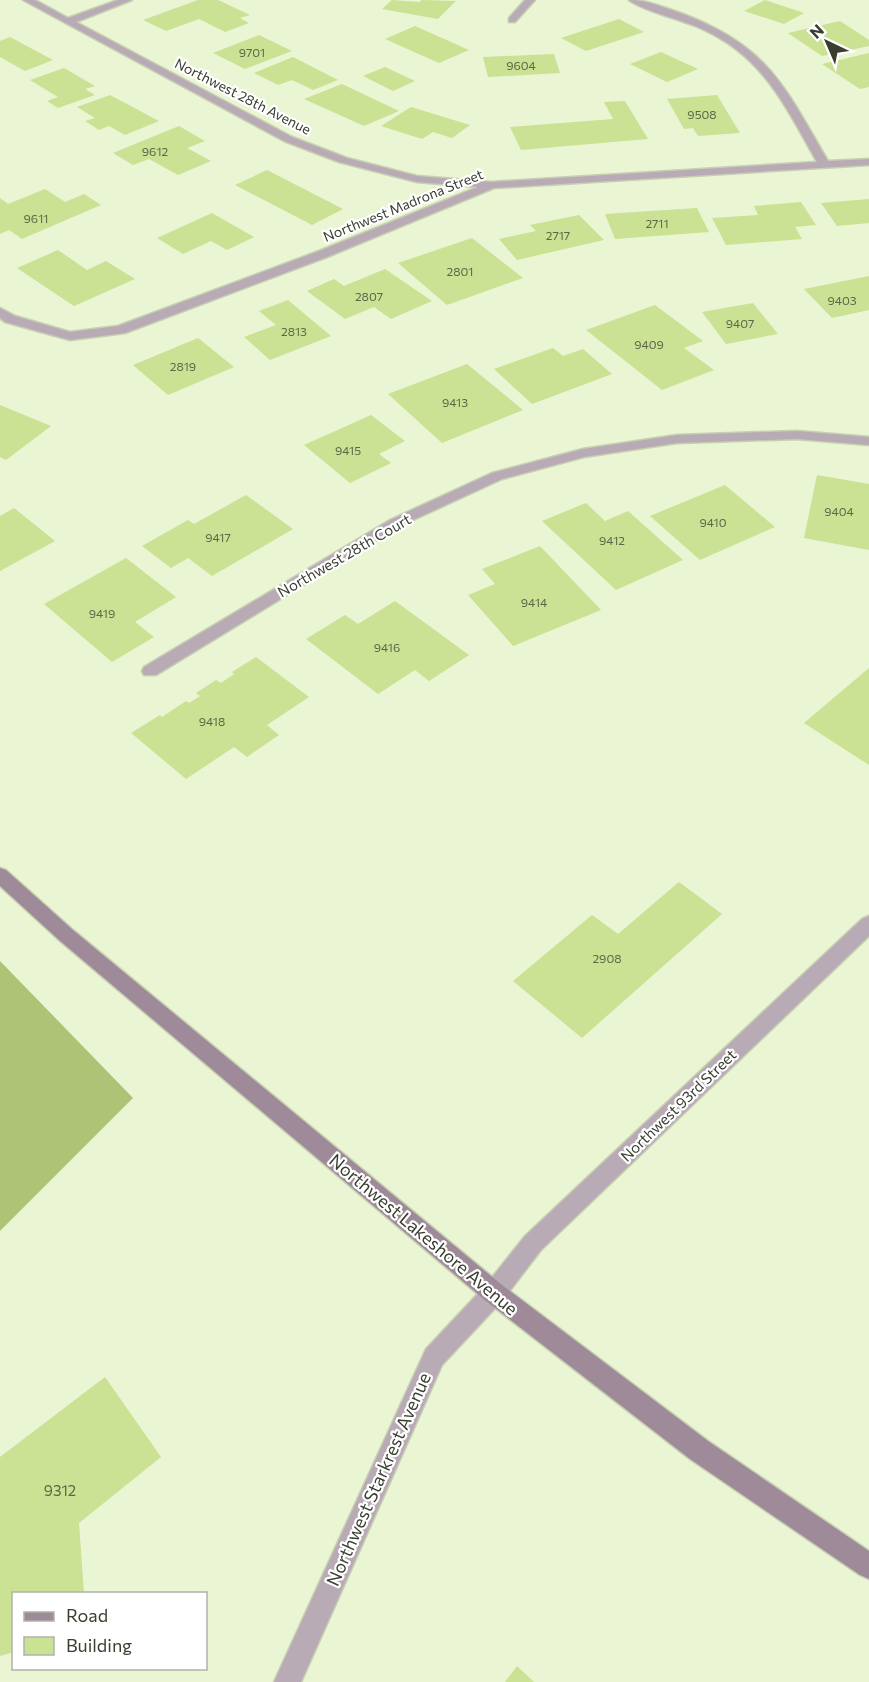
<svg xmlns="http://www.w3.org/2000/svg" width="869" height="1682" font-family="Commissioner,sans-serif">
  <rect width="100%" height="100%" fill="#eaf5d3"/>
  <polygon fill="#aec376" points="0,961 133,1098 0,1231"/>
  <g fill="#cbe193">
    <polygon points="198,0 218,0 250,15 240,18 249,23 225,32 199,19 166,31 143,20"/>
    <polygon points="392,0 419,2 422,0 456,1 438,19 382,9"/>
    <polygon points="765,0 804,13 784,24 744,11"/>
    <polygon points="619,19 644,32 586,51 561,38"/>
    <polygon points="840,21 869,40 869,46 822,56 788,33"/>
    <polygon points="415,26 469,50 439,63 385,39"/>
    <polygon points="259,35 292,51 245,69 213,53"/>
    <polygon points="10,37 53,60 25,71 0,57 0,41"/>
    <polygon points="661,52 698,69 667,82 630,64"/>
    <polygon points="869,53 869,87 860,89 822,64"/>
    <polygon points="554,54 560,73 488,77 483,57"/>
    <polygon points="293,57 338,80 313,90 292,80 278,85 254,73"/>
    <polygon points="385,67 415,81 393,91 363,76"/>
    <polygon points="64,68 95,86 85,89 95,95 58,108 47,101 58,97 30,80"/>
    <polygon points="342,84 399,111 364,126 304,99"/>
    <polygon points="110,95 159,121 125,135 109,126 99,130 85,121 95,118 77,107"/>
    <polygon points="717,95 740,133 698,136 693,128 684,129 667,99"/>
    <polygon points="625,101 648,139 521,150 510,127 613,119 604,102"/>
    <polygon points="411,107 470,125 452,138 433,132 422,139 381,126"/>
    <polygon points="179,126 205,141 187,148 211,161 178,175 149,159 133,165 113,153"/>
    <polygon points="267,170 343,209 312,225 235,185"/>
    <polygon points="45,189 65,202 84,194 101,205 22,239 9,230 0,234 0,198 8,204"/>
    <polygon points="869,199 869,223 837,226 821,203"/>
    <polygon points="801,202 816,225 795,227 802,239 726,245 712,218 758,215 754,206"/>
    <polygon points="697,208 709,232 615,239 605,214"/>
    <polygon points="212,213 254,237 227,250 211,241 183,254 157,238"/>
    <polygon points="579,215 604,240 517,260 499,239 536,231 530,225"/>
    <polygon points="472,238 523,278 447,305 398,263"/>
    <polygon points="58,250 87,270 106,261 135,279 74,306 17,268"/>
    <polygon points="385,269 432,301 391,319 374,307 345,319 307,291 334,279 344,286"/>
    <polygon points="869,276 869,310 832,318 804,289"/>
    <polygon points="288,300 331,336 270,360 244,337 276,325 259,311"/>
    <polygon points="753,303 778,334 726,344 702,312"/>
    <polygon points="655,305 703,341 684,348 714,370 662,390 586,330"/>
    <polygon points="198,338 234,367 168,395 133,365"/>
    <polygon points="553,348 563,356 583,349 612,374 532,404 494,369"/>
    <polygon points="467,364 523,410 442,443 388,394"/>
    <polygon points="0,405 51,426 6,460 0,457"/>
    <polygon points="371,415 405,441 379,454 391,463 350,483 304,445"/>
    <polygon points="817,475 869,484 869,550 804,538"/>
    <polygon points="725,485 775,527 700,560 650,516"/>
    <polygon points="246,495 293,529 212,576 188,558 171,568 142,546 188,520 194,524"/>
    <polygon points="586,503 605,521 628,511 683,560 616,590 542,521"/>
    <polygon points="14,508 55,541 0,571 0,516"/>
    <polygon points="540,546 601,610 513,646 468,595 495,584 482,569"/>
    <polygon points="126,558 176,597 135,622 154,637 112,662 44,604"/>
    <polygon points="395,601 469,655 429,681 415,670 378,694 306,639 345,615 358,624"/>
    <polygon points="256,657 309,697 267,725 279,735 247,757 234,747 186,779 131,733 160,715 162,717 186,701 189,703 200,696 196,693 216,680 221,683 234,674 232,672"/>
    <polygon points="869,668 869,765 804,723"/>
    <polygon points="679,882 722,914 582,1038 513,981 592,915 618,934"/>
    <polygon points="105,1377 161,1457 79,1523 84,1594 14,1594 14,1652 0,1656 0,1457"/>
    <polygon points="517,1666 534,1682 505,1682"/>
  </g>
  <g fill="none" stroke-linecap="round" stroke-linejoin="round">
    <defs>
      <g id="street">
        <path d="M23 0H35L68 18 118 0H132L76 22 292 137 347 158 417 176 491 182 817 162C785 106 764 57 702 29 683 20 643 11 629 0 648 0 665 8 683 14 769 47 784 86 828 161L869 159V165L494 188 327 257 125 333 70 340 5 322 0 318V308L15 316 70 332 118 326 319 251 478 187 417 182 339 162 284 141Z"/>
        <polygon points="525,0 535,0 515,22 509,22 509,18"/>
        <polygon points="797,431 869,437 869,445 797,439 677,443 584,457 502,479 400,526 156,675 144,675 142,671 144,667 390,520 492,473 583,449 677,435"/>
        <polygon points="869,916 869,936 541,1250 502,1301 442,1365 301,1682 274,1682 426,1349 486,1285 525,1236 862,919"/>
      </g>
      <polygon id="secondary" points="0,868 6,870 73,930 502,1285 708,1441 869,1551 869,1579 860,1575 690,1459 486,1301 59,940 0,886"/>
    </defs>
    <use href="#street" stroke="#c7d0b2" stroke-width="3"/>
    <use href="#secondary" stroke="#c7d0b2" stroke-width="3"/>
    <use href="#street" fill="#b9abb5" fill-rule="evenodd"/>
    <use href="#secondary" fill="#9e8a99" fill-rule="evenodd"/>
  </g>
  <g text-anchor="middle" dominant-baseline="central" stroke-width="4.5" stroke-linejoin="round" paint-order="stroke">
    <g font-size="12" fill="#5e6749">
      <text x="252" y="52">9701</text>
      <text x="521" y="65">9604</text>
      <text x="702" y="114">9508</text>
      <text x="155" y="151">9612</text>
      <text x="36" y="218">9611</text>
      <text x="657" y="223">2711</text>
      <text x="558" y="235">2717</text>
      <text x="460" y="271">2801</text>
      <text x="369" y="296">2807</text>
      <text x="842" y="300">9403</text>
      <text x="740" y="323">9407</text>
      <text x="294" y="331">2813</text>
      <text x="649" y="344">9409</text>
      <text x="183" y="366">2819</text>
      <text x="455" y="402">9413</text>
      <text x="348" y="450">9415</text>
      <text x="839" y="511">9404</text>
      <text x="713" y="522">9410</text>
      <text x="218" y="537">9417</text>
      <text x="612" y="540">9412</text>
      <text x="534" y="602">9414</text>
      <text x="102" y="613">9419</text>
      <text x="387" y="647">9416</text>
      <text x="212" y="721">9418</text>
      <text x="607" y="958">2908</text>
    </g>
    <g font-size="14" fill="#3a3e30" stroke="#fff">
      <text transform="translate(243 96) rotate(27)">Northwest 28th Avenue</text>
      <text transform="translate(403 205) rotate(-22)">Northwest Madrona Street</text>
    </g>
    <g font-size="15" fill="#3a3e30" stroke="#fff">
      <text transform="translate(344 555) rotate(-30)">Northwest 28th Court</text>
      <text transform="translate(678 1105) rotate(-44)">Northwest 93rd Street</text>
    </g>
    <g font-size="15" fill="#5e6749">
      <text x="60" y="1490">9312</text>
    </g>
    <g font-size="18" fill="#3a3e30" stroke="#fff">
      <text transform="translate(424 1234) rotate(40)">Northwest Lakeshore Avenue</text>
      <text transform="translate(378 1479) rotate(-66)">Northwest Starkrest Avenue</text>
    </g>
  </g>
  <rect x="12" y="1592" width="195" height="78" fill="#ffffff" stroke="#b0b2ac" stroke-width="1.5"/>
  <rect x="24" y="1612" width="30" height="9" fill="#9e8a99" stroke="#b0b2ac" stroke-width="1.5"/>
  <text x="66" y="1622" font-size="18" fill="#3a3e30">Road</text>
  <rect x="24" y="1637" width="30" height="18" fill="#cbe193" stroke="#b0b2ac" stroke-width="1.5"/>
  <text x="66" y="1652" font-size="18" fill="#3a3e30">Building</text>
  <g transform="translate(827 42) rotate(316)" stroke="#ffffff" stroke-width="4.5" paint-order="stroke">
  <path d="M0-4.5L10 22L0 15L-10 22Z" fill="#3a3e30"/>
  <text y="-9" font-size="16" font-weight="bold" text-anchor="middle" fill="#3a3e30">N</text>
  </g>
</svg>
